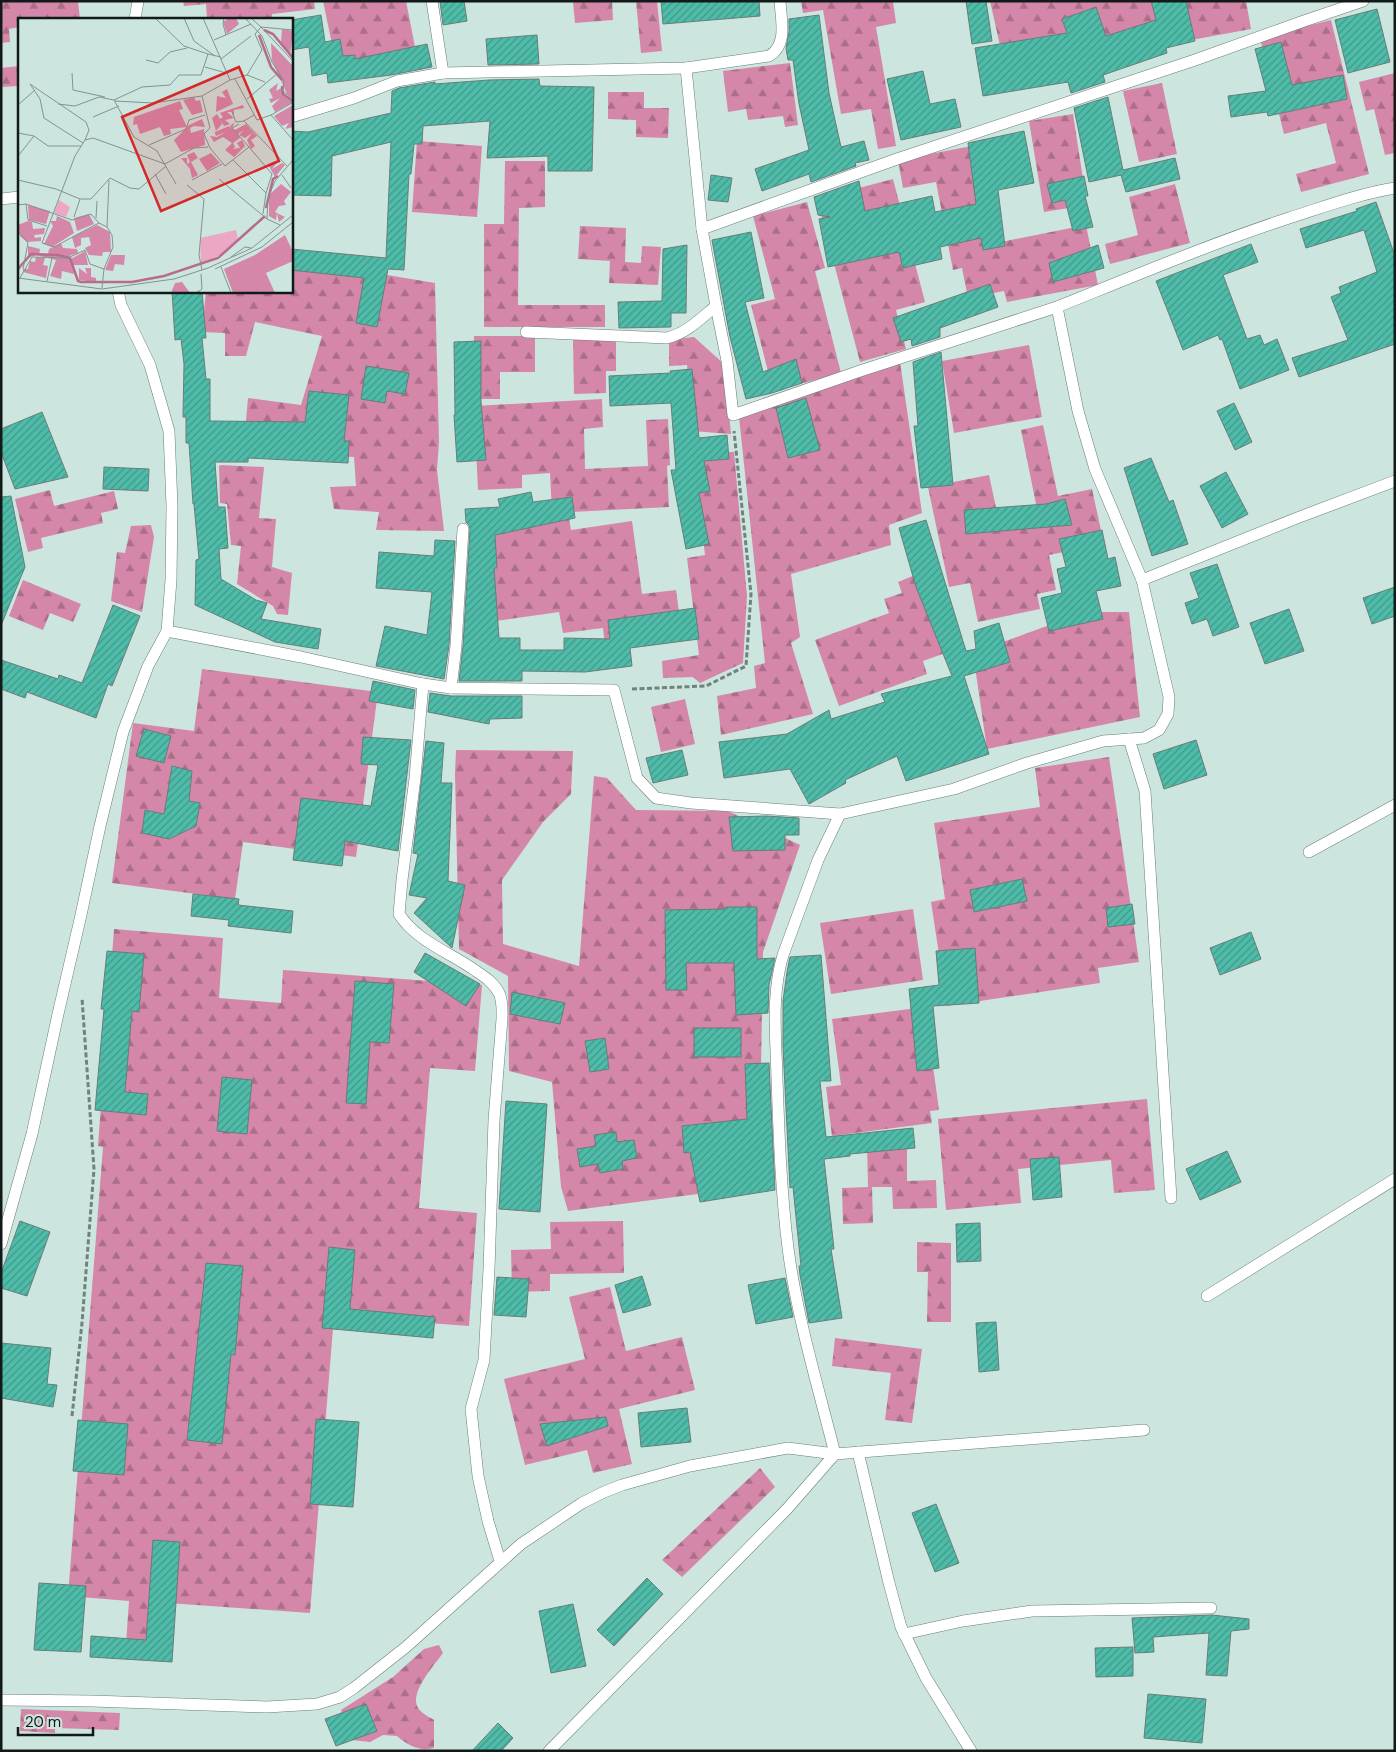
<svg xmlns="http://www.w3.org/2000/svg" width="1396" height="1752" font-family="'DM Sans',sans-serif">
  <defs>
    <pattern id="forest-firs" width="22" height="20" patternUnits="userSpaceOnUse" patternTransform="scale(1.25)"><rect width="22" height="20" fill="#d487a9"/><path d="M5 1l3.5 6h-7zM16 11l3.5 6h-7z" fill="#ab6e89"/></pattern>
    <pattern id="building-hatch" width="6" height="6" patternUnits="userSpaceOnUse" patternTransform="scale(1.25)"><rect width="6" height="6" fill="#4fbca9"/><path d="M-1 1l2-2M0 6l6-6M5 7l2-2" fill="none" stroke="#409889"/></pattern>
  </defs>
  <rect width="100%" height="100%" fill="#cde5df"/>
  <g fill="url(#forest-firs)">
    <polygon points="1,1 78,1 80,19 19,19 19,27 9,29 10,42 1,43"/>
    <polygon points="183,1 314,1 315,9 272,14 272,19 207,19 206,4 184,6"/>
    <polygon points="323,1 406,1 416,52 337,68"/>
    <polygon points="589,1 612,1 613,20 575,23 573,2"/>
    <polygon points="636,1 657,1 662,51 641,53"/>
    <polygon points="801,1 893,1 896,23 876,27 896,146 878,149 871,109 841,114 823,10 803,13"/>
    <polygon points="990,1 1165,1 1174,41 1001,50"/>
    <polygon points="1179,1 1246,1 1251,29 1186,41"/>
    <polygon points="1331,20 1369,174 1301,192 1296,174 1336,163 1326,123 1284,134 1260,38"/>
    <polygon points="790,63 798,125 785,127 783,116 748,120 746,109 728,112 723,71"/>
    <polygon points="19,66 19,86 1,87 1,68"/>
    <polygon points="1395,73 1395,153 1385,155 1374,109 1366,111 1359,82"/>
    <polygon points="1162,83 1177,154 1139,162 1123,91"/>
    <polygon points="608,92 644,92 644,108 669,108 668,138 636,137 636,120 608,119"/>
    <polygon points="1073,114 1087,205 1044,212 1029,121"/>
    <polygon points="417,141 482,146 477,217 412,212"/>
    <polygon points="972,146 991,244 1086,225 1098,285 1007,302 1004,291 968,298 962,268 953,270 936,182 903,188 898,160"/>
    <polygon points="505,161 545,161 545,207 519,208 518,305 605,305 605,327 484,327 484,224 504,224"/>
    <polygon points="893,179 925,302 896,310 906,349 860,362 817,199"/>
    <polygon points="1175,184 1190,243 1110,264 1105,244 1138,235 1129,197"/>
    <polygon points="807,202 825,268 815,271 841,373 773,391 751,305 775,299 753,216"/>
    <polygon points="580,226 626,228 625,262 641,263 642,246 661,247 658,285 609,283 610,261 578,259"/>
    <polygon points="291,259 435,283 439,442 437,470 444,531 376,530 379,512 334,509 330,487 356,486 354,457 303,454 245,432 248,398 301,405 322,336 255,322 246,356 225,356 225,333 202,332 206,291 291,291"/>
    <polygon points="474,336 535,336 535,372 500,372 500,399 474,399"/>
    <polygon points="694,337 724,364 731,434 692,431 687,365 669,366 669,340"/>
    <polygon points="573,340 616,340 616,371 606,371 606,393 574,394"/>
    <polygon points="1029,345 1042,417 954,433 942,361"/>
    <polygon points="900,362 922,513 889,525 891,545 791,574 800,637 791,643 813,714 721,735 717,696 756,688 754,666 765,663 739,417"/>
    <polygon points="602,399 603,427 584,429 585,469 648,466 646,420 668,419 670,465 667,466 669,507 552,513 550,473 522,475 522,488 478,490 474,406"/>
    <polygon points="1043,425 1058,496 1092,489 1104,544 1049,555 1056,590 1037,594 1040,609 978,622 970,583 949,587 928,487 989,475 998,517 1037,509 1021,430"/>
    <polygon points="734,452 747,596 743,663 700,683 693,677 663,678 662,661 699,655 687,558 705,555 693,453"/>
    <polygon points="221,465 264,467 259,518 276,519 272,567 292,573 288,615 277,614 273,606 237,584 241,546 231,545 227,504 220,503 219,466"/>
    <polygon points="50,490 54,506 114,491 118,509 101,513 103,523 41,538 43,548 28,552 15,499"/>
    <polygon points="569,518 571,530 632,521 642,594 676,590 682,634 605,645 603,628 563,633 559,612 495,621 482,530"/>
    <polygon points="151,525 154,537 142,612 111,601 117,552 125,553 131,526"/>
    <polygon points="920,573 948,652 923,661 927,674 839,706 815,640 889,613 884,599 902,593 898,582"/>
    <polygon points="23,580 81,604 73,622 50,613 43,630 9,616"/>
    <polygon points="1085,612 1129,612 1140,717 987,749 973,653"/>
    <polygon points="202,669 378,692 356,857 243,842 235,899 112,883 133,723 194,731"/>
    <polygon points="685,699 695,744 661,752 651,707"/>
    <polygon points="456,750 573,751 571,794 543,822 502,880 503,944 579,966 594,776 607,778 636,810 728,811 800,845 763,952 759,1186 568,1211 561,1187 552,1082 509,1071 508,976 459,949 455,774"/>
    <polygon points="1109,757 1139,962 1098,968 1100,983 947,1006 931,902 945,899 934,823 1040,807 1035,768"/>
    <polygon points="913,909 923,980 831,994 820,923"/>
    <polygon points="114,929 223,938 219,998 281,1003 283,970 482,985 475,1071 430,1068 419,1208 477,1213 469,1326 334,1316 310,1613 168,1603 165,1647 126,1644 129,1601 68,1596 103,1147 98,1146"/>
    <polygon points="925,1007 939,1110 930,1111 932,1123 832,1136 826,1087 841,1085 832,1019"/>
    <polygon points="1147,1099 1155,1190 1114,1193 1111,1160 1018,1169 1021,1203 946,1210 938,1119"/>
    <polygon points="907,1143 907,1181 936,1180 937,1208 893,1209 892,1187 872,1187 873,1223 843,1224 842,1188 868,1187 867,1144"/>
    <polygon points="623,1221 624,1273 550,1274 550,1291 512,1292 511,1250 551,1249 550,1222"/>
    <polygon points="917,1242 951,1243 951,1322 927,1322 928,1272 917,1272"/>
    <polygon points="610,1287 626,1351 682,1337 695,1390 619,1409 632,1464 593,1473 587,1450 525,1465 504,1379 585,1359 569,1297"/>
    <polygon points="835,1338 922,1349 912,1423 885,1420 891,1373 832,1366"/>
    <polygon points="760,1468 775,1487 682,1577 662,1560"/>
    <path d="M439 1645 443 1653C434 1666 409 1692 418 1708 421 1713 429 1717 434 1720V1748C420 1752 407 1745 397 1736L383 1735 370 1742 352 1740 341 1710 393 1677 424 1649Z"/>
    <polygon points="21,1709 120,1713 119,1730 55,1728 55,1733 20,1731"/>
  </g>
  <g fill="url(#building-hatch)" stroke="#687d78">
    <polygon points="440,1 464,1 467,21 443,25"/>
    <polygon points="661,1 759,1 760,16 663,24"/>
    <polygon points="966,1 986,1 992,41 972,44"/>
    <polygon points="1151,1 1186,1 1195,41 1166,48 1167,53 1103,75 1105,82 1071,93 1068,82 983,96 975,48 1067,33 1062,19 1096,7 1106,36 1156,20"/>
    <polygon points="1377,9 1390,62 1348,73 1335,20"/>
    <polygon points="321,15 325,42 340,39 343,56 355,55 355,59 427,44 432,67 391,75 328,83 327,73 312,76 309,47 291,50 291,20"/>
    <polygon points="819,15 829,93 841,147 864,141 869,160 855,163 856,166 811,182 809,174 762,191 755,169 809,150 799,104 793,60 788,60 786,48 789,32 789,19"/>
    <polygon points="537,35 539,64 488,65 486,39"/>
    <polygon points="1281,42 1292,85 1343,75 1347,99 1268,116 1267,112 1231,117 1228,96 1266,91 1255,49"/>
    <polygon points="923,71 930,104 955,99 961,127 901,140 887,79"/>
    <polygon points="539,79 540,86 594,87 592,171 548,171 548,156 487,158 490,121 423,126 422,144 414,144 411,174 409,174 404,270 388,269 377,327 356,323 364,278 291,270 291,249 386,258 391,142 332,156 331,196 291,195 291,131 308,132 391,113 392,91 399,88 435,82 435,84 489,80"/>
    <polygon points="1108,97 1123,170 1175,158 1180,179 1126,192 1121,175 1089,182 1074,108"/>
    <polygon points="1024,131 1034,183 998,190 1005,246 983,250 981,238 940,247 942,259 903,268 899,252 828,267 819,219 830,217 818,215 814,197 859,181 865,211 932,196 935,212 976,204 968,143"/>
    <polygon points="711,175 732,178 728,202 708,200"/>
    <polygon points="1084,176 1088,196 1085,196 1093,227 1073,231 1065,200 1052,203 1047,184"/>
    <polygon points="1376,202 1395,256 1395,344 1299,377 1292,358 1348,340 1331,297 1341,293 1339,287 1377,272 1364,230 1306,248 1300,229 1357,211 1356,209"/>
    <polygon points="751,232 764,298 745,302 763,372 796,359 802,383 772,393 746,399 730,337 712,240"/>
    <polygon points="1251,244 1258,262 1223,275 1247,339 1260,335 1264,345 1277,339 1289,370 1240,389 1222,339 1220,340 1218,335 1183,350 1156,281"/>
    <polygon points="687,245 686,313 671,313 671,327 619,328 618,302 662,301 663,249"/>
    <polygon points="1098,245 1104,268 1053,282 1049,263"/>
    <polygon points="990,284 998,307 940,328 940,337 912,346 911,339 901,342 893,318"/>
    <polygon points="172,291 202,291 206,338 202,338 206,379 210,379 210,421 305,422 309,391 349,395 344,441 349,441 348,463 248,458 248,462 215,462 218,507 225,507 228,548 219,549 221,579 256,600 267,603 261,619 321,629 318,649 275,642 195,605 196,560 199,559 194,504 193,504 189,443 186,443 186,417 183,417 184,364 181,339 175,340"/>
    <polygon points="481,341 481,402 486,460 457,462 454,415 455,415 454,342"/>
    <polygon points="941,352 953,485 921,488 914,426 918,426 913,362"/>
    <polygon points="366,366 409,373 405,394 387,391 385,403 361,399"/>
    <polygon points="692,369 699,438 727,435 729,459 704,461 710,491 699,493 709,544 686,549 671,470 676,470 671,403 610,406 609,376 671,373 670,371"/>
    <polygon points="806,398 820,450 788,458 776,408"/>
    <polygon points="1234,403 1252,442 1235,450 1217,411"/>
    <polygon points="42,412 68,477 15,489 1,452 1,429"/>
    <polygon points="1151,458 1169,502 1173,500 1188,544 1152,556 1124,468"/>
    <polygon points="104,467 149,469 148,491 103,489"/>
    <polygon points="1226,472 1248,514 1222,528 1200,486"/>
    <polygon points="531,492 533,502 572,497 575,518 495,535 497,568 494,568 499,638 520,638 520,650 564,650 564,638 610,639 608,620 695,608 699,639 630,648 632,666 585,672 522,671 522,681 459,681 463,646 470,529 469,525 466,522 465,509 500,507 498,499"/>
    <polygon points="11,496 25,567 2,623 1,497"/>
    <polygon points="1065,499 1072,525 966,534 964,510 1046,504"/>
    <polygon points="926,520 966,651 976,649 974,631 999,623 1010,662 964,676 989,754 906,781 897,756 845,780 846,783 809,804 790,769 724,778 719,742 787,734 829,710 831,719 885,702 881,694 952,676 916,587 899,528"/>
    <polygon points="1102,530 1108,559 1115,557 1121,586 1096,591 1103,619 1049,631 1041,598 1062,593 1057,569 1066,567 1059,539"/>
    <polygon points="435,540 455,541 449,645 444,679 376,666 385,626 427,635 432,592 376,588 379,552 434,556"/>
    <polygon points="1217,564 1239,627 1213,636 1207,619 1192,624 1185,603 1199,598 1190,573"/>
    <polygon points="1395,587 1395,616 1372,624 1363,598"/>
    <polygon points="113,605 140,616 112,686 108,684 96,718 27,692 25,698 1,689 1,660 58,679 59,675 82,683"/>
    <polygon points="1289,609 1304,651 1265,664 1250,623"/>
    <polygon points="373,681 415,690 413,709 369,701"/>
    <polygon points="430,693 451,696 522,696 522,718 490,719 489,724 428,712"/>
    <polygon points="144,729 171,736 164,763 136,756"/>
    <polygon points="363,737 411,740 398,851 345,841 342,866 293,860 301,798 371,806 378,765 361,764"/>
    <polygon points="1196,740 1207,775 1164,789 1153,754"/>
    <polygon points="426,741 444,743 441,783 452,783 448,881 465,885 452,948 414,913 427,898 409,895 418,854 413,853"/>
    <polygon points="682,750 688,775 653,783 646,758"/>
    <polygon points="172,766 192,771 189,801 200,803 196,826 169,839 142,833 145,810 164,814"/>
    <polygon points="767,816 799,818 799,835 785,835 785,850 733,851 729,817"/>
    <polygon points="1022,879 1027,901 974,912 970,890"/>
    <polygon points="193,894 239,899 238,905 293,911 291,933 228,926 229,920 191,916"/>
    <polygon points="1132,904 1135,924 1108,927 1106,908"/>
    <polygon points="726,907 757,907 757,959 775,958 769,985 768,1013 736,1015 734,963 686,963 687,990 666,990 665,910 726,909"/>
    <polygon points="1251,932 1261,959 1220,975 1210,948"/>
    <polygon points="975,948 979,1003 933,1006 939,1068 917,1071 909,989 939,985 936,951"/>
    <polygon points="107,951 144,954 139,1012 132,1011 125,1092 148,1094 146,1115 95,1110 104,1009 101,1009"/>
    <polygon points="425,953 480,984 466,1006 414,972"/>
    <polygon points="821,955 831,1081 820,1081 826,1137 913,1128 915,1148 850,1154 850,1156 824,1159 834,1249 831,1249 842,1318 809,1323 800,1275 799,1266 801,1266 793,1187 790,1188 783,1047 783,1001 787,972 790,957"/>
    <polygon points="355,981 394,984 389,1043 370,1042 366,1104 346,1103"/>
    <polygon points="512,992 565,1003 560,1024 510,1014"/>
    <rect x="694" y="1028" width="47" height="29"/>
    <polygon points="605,1038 609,1069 590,1072 585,1041"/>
    <polygon points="769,1063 775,1190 700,1202 690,1152 684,1153 682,1126 747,1119 745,1064"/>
    <polygon points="222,1077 252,1080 247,1134 217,1131"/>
    <polygon points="506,1101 547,1104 540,1212 499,1209"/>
    <polygon points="616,1132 617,1142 634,1140 637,1158 622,1161 623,1169 600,1173 598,1164 580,1167 577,1149 596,1146 594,1135"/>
    <polygon points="1227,1151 1241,1182 1200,1200 1186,1169"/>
    <polygon points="1059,1157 1062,1197 1033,1200 1030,1159"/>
    <polygon points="20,1221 50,1232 27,1296 1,1288 1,1273"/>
    <polygon points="980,1223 981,1261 957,1262 956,1224"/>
    <polygon points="329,1247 355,1250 350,1309 435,1317 433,1338 322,1328"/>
    <polygon points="206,1263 243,1266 235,1355 231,1354 222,1444 187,1440"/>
    <polygon points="642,1276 651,1305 623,1313 615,1285"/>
    <polygon points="497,1277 529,1279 526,1317 494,1315"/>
    <polygon points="785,1278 793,1317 756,1324 748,1285"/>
    <polygon points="996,1322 999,1370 979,1372 976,1323"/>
    <polygon points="1,1343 51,1348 47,1384 57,1385 53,1407 1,1398"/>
    <polygon points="687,1408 691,1442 641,1447 638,1413"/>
    <polygon points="606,1417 608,1426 547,1446 540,1424"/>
    <polygon points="316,1419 359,1422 353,1507 310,1504"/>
    <polygon points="78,1420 128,1424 124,1475 73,1471"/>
    <polygon points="936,1504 959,1563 935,1572 912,1513"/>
    <polygon points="153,1540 180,1542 172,1662 90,1657 91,1636 146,1640"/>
    <polygon points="647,1578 663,1594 614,1646 597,1630"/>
    <polygon points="39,1583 86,1586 81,1652 34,1650"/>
    <polygon points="573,1604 586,1666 551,1673 539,1611"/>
    <polygon points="1212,1615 1249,1619 1249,1629 1231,1631 1227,1676 1206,1675 1209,1633 1153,1637 1154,1652 1135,1653 1132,1618"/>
    <polygon points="1133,1647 1133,1676 1096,1677 1095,1648"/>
    <polygon points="1148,1694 1206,1699 1202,1743 1144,1738"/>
    <polygon points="366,1704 377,1731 336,1746 325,1719"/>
    <polygon points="498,1723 513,1738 501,1751 472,1751"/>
  </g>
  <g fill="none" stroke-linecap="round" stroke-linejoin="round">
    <defs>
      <g id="lane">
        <polyline points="432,1 443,73"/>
        <polyline points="135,19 138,1"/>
        <polyline points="686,68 702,229 897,159 1195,60 1304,21 1363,1"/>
        <path d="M291 117 354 98 397 81 443 73 686 68 769 56C788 45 781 20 780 1"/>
        <polyline points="1,199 19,197"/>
        <polyline points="716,306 727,361 733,415 860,371 1057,307"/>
        <path d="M526 332 667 338C687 333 700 319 716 306L702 229"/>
        <polyline points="1142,580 1297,518 1395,481"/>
        <path d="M167 631 301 657 423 684 451 688 614 690 637 778 656 798 691 803 840 814 954 789 1027 763 1103 741 1144 738 1159 730 1168 714 1169 697 1142 580 1095 469 1078 411 1057 307C1134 276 1210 244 1289 218 1324 207 1358 194 1395 188"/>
        <path d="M423 684 415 778 402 880 399 914C416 941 451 953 476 971 485 977 494 983 499 993 503 1001 502 1011 502 1019L494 1120 489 1269 484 1360 471 1409 478 1476 488 1521 500 1561"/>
        <polyline points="451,688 456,646 463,529"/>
        <polyline points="1129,739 1145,791 1171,1198"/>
        <polyline points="1309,852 1395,805"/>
        <polyline points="1,1244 32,1134 58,1014 81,915 100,826 123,732 148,666 167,631 171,580 172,506 169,431 150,365 121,305 118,291"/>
        <polyline points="1207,1296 1395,1179"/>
        <polyline points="858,1452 889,1583 901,1627 926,1678 971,1751"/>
        <path d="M835 1454C818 1386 797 1318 788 1248 781 1192 779 1135 777 1079 776 1037 771 995 783 955L818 860 840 814"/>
        <polyline points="904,1634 963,1621 1032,1611 1211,1608"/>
        <polyline points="1,1700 92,1701 267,1707 317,1704 340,1697 354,1688 406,1647 521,1544 582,1503 604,1492 622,1485 690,1466 788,1448 835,1454 1144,1430"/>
        <polyline points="549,1751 787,1509 835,1454"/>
      </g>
    </defs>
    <use href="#lane" stroke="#687e79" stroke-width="12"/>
    <g stroke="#71827d" stroke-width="3" stroke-dasharray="5 2.5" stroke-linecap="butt">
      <polyline points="632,689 706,686 746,666 751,594 734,431"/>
      <polyline points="72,1416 82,1323 94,1169 82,998"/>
    </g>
    <use href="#lane" stroke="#fff" stroke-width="11"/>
  </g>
  <g transform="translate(18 18)">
    <rect width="275" height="275" fill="#cde5df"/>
    <path d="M41 182 52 189 48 199 36 195Z" fill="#eba7c4"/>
    <path d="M211 0H218L221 6 209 16 205 4ZM264 11 275 13 272 37 263 24ZM253 25 275 48V80L269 76 254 42ZM260 65 258 73 263 70 266 78 275 84 257 94 254 88 262 80 253 85 251 81 255 80 251 72ZM209 71 215 86 198 94 199 78 208 80 204 74ZM176 79 178 83 182 82 185 94 174 97 165 82ZM162 83 165 91 161 92 169 109 152 111 153 116 146 118 142 109 122 116 119 106 115 107 116 99ZM225 87 226 90 216 92V99L214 94H209L216 100 207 102 212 106 206 108 202 102 204 106 198 113 194 100 199 96 202 101 205 99 202 95ZM275 87V109L267 111 271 105 264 108 256 98ZM184 101 187 109 176 108 172 110 173 115 186 111 187 127 163 134 156 122 171 107ZM217 104 214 110 217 112 228 106 239 118 233 122 237 128 233 131 229 122 234 115 227 120 221 117 226 112 220 116 222 120 215 125 217 129 215 131 222 130 219 125 224 122 227 128 216 139 207 132 214 125 205 119 196 124 192 118 199 119 208 114 198 118 196 112 197 114 211 108 213 111 212 108ZM176 134 180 140 173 144 180 157 174 160 172 151 163 140H169V146L172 144 169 137ZM193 135 202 145 189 153 181 141ZM261 142 254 151 264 145 267 147 257 159 250 146ZM263 166 273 174 266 183 268 187 261 188 257 194 267 199 261 204 259 195 258 202 251 198V177ZM10 187 32 193 28 206 11 202ZM71 196 76 206 59 213 56 200ZM39 198 52 204 56 215 34 229 26 226 35 208 32 203H38ZM10 203 14 204 15 211 27 210 26 216 16 217 17 220 23 219V223L9 224 2 218 0 207ZM79 207 92 214 93 234H85L84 238 71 237 67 230 73 227 71 219 63 220V227L57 230 54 219ZM267 217 275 234V243L248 255 257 275H215L206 251 237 237ZM43 225 45 230 59 231 60 235 51 238 53 241 67 233 70 247H55L56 256 44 253 43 261 32 258 38 242 18 237 10 240V228L22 231 21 237H45L30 236 31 231ZM93 237H107L106 247 97 246 95 253 87 252ZM18 239 27 240 25 247 30 248 28 260 5 254V251H10L12 243 17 244ZM61 250 69 256 67 250H73V259L78 260V264L61 262ZM164 264 172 275H153L157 265Z" fill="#d487a9"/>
    <path d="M218 212 220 221 210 233 183 246 182 220Z" fill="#eba7c4"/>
    <path fill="none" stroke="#b76c8e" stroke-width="2.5" d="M246 12 255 16 275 40M241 17 253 49 264 62M264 68 265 76 275 83M248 190 255 161 260 158M0 251 13 236 40 237 52 240 60 263 63 264H114L146 258 200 240 247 198"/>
    <path fill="none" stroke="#82948f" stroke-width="1" d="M137 0 166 28 190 36M166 0 176 23 197 38M185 0 212 62M206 0 205 6 208 17M227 0 244 18 254 44 266 63 265 73 275 81M275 12 243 9 275 43M196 22 233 6M203 41 233 18M128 42 140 45 152 34 169 30M187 49 208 55M54 55 55 72 87 79M229 57 247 64M217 61 239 102 253 97 275 122M184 78 192 110 186 116 192 130 207 148 231 129 254 156 248 175 215 142M229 81 260 55M96 82 124 69 152 67 161 57H183L190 36 203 39M97 83 135 85 184 78 212 62 229 57 244 32 237 16 243 9 233 0M40 86 57 88 81 79 96 82 116 119 139 133 158 166M0 87 17 72M214 94 218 104 226 103M236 97 226 103 269 148M253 97 274 85M75 99 101 88M221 106 214 110 231 129M0 115 16 118 0 138M16 118 30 128H63M65 125 26 100 22 81 12 66 68 104 71 112 67 122M131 127 168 111 171 102 187 97M147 146 176 130 190 129M137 156 148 176M264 157 273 170M201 161 249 201M0 162 38 171 62 181H73L92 160 112 170 121 171 148 148M174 162 204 146M169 167 186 181 181 237 184 252M8 186 54 202 73 196 81 205M0 187 8 186 10 202 29 208M245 196 248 175M56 199 62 181M78 200 79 183M262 207 249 201 250 180 257 163 275 142M89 209 91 162M0 213 10 225 5 251M213 239 227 229 233 230M203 249 213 275M197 251 244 229 275 204M0 260 84 271 156 261 190 250 234 230 275 197M2 260 14 239 50 240 67 232 72 246 86 251M29 263 34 240M84 270 86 251 95 229 94 217 89 209 81 205 75 208 36 229 24 225 57 138 67 122 75 120 147 146M178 275 184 271 183 256"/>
    <path fill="#d62828" fill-opacity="0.15" stroke="#d62828" stroke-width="2.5" d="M221 49 261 143 143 193 104 99Z"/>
    <rect width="275" height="275" fill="none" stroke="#111a18" stroke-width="2.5"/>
  </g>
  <rect width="1396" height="1752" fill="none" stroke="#111a18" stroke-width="5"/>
  <path d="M18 1727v8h75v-8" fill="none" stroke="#111a18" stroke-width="2.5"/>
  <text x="25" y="1727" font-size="15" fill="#111a18" stroke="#cde5df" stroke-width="4" paint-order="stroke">20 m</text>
</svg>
